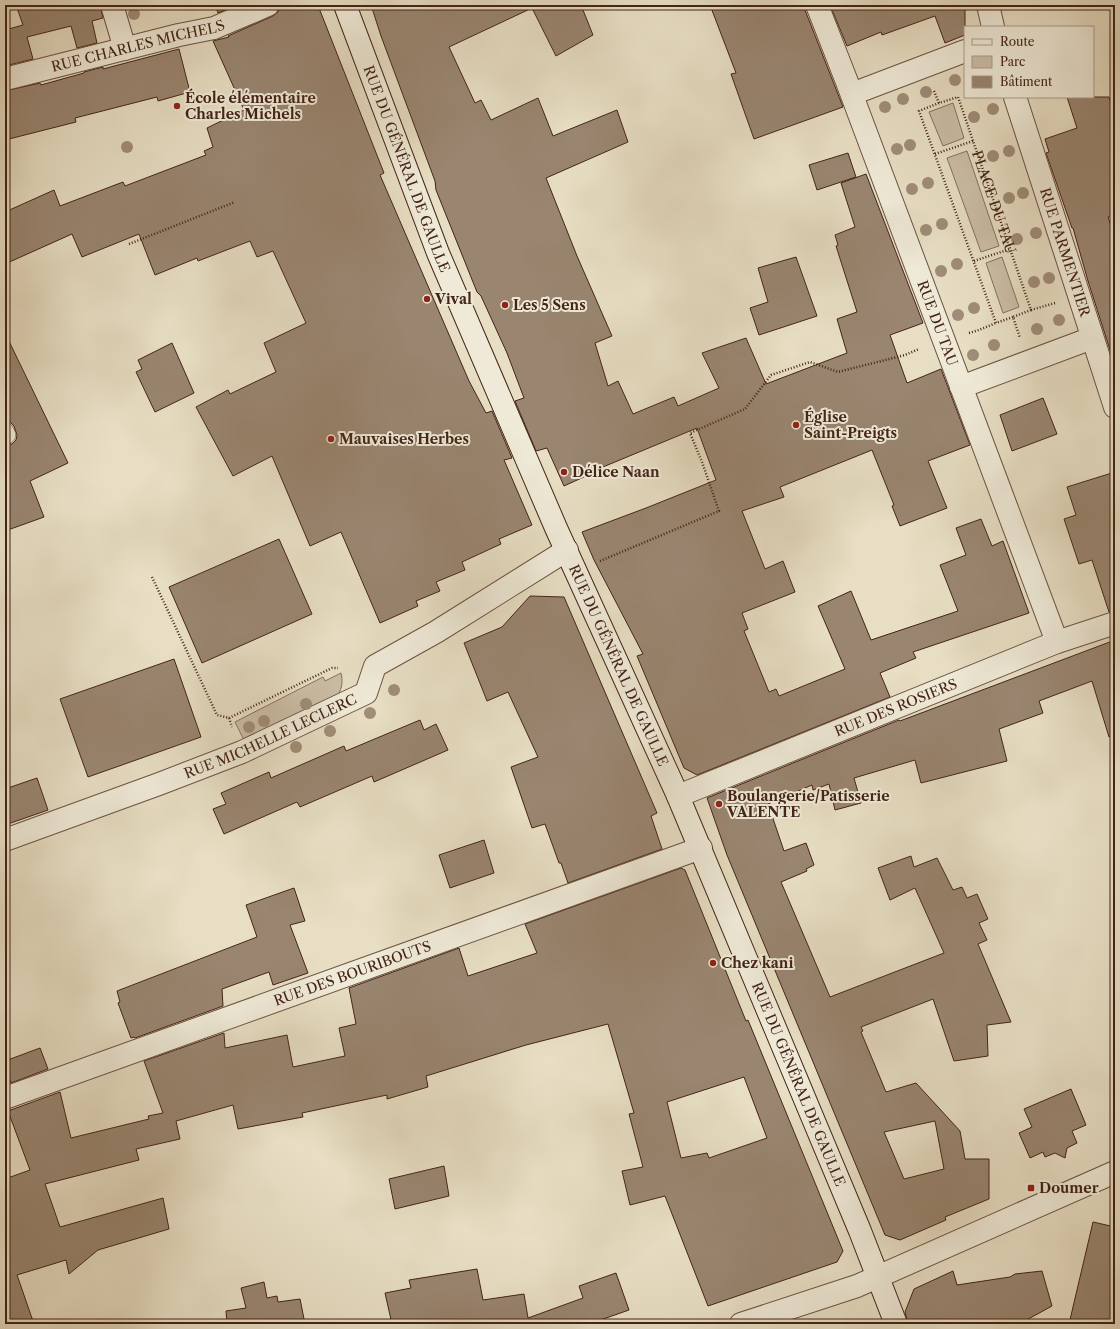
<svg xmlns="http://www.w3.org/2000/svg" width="1120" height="1329" font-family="'Libre Caslon Text',serif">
  <rect width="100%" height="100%" fill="#e7dec3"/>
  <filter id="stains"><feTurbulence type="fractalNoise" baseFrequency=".005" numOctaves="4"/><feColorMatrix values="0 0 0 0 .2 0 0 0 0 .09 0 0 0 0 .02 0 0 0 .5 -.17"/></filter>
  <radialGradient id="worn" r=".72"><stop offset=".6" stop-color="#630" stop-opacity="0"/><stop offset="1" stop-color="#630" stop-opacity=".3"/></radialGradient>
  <g fill="#cbbea6" stroke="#88715e">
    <polygon points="953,103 964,138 943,146 929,112"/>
    <polygon points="967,151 999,246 981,252 947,158"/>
    <polygon points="1002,257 1019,307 1003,313 986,263"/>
    <path d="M341 673C343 681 342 688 338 695L244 740 235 722 323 677 325 681Z"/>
  </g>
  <g fill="#998570" stroke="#442417" fill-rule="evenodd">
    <polygon points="16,5 100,5 103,18 92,21 97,43 77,48 71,26 27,37 33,59 5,66 5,30 23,25"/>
    <polygon points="215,5 236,5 218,13"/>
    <polygon points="280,5 312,5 319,8 384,173 380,175 469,381 486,413 492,411 512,458 504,460 532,525 499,539 501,544 462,562 465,570 436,582 440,591 416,601 418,606 380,623 341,532 310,546 272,456 233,476 196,407 228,390 230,394 276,372 264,343 306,323 273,251 257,257 250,241 198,261 197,258 155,275 139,234 82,257 72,234 5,264 5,212 54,190 60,206 123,182 125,186 206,155 204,151 213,147 207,128 244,110 213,41 229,37 228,36 273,16 278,12"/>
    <polygon points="371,5 581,5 593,35 556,56 532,8 449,47 475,103 481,100 491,120 538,98 553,136 617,110 628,142 546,178 577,256 612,336 595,343 608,386 618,381 633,414 674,397 678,406 719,388 702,353 746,338 766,384 847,353 837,319 857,312 836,246 838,245 835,235 855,227 841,183 866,174 923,323 890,335 907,383 941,369 970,445 928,461 947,508 900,526 892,506 894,505 872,450 780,487 784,497 742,511 765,569 783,561 795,592 742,613 748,629 744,631 769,692 776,689 779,696 845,669 818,606 851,591 871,640 958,611 940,565 966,555 956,528 981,519 992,546 1003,541 1029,613 913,652 916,658 880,673 890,697 697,775 684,768 637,656 643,654 594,560 582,532 646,508 716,480 697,428 586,474 586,476 564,486 547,448 536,451 515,401 524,398 507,353 481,296 477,292 436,190 435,181 381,36"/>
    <polygon points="710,5 805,5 805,10 843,107 754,139 731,74 736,73"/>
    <polygon points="830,5 965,5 965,35 945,43 935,16 882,35 881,32 847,46"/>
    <polygon points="179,49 190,92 158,101 157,97 75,118 76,122 5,140 5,91 40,83 41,85 84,73 84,72 103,67 103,69"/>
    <polygon points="1067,97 1109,97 1115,116 1115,215 1108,217 1115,238 1115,352 1111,353 1088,281 1073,228 1072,228 1046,153 1049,152 1045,139 1077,128"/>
    <polygon points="848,153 856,177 817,190 809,165"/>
    <polygon points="796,257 817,316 759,335 750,308 768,302 758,268"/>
    <polygon points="5,333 68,463 30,481 44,517 5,531 5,445 12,444 16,440 17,435 14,426 10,422 5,421"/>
    <polygon points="172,343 194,393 155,412 136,372 142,369 138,360"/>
    <polygon points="1043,398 1057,434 1012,451 1000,415"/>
    <polygon points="1115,472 1115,611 1109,612 1092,560 1079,564 1064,519 1076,515 1067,487"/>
    <polygon points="279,539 312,614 202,663 169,587"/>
    <polygon points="530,596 564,597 657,813 651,816 662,849 568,883 561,863 559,863 545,824 532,828 511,767 538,757 508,692 487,701 464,643 502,627"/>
    <path d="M1115 640V736L1109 737 1092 681 1039 701 1043 713 999 729 1007 761 921 783 915 760 854 778 861 803 835 810 829 784 813 790 812 785 768 804 784 851 806 843 814 865 806 869 807 871 781 882 830 997 944 953 915 888 890 900 878 868 911 856 914 867 937 858 953 890 962 887 967 898 977 894 988 919 979 923 987 940 978 944 1011 1022 987 1025 988 1056 954 1061 933 999 861 1027 863 1031 861 1032 886 1092 916 1083 960 1131 965 1159H989V1199L945 1217 946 1220 900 1240 885 1235 727 855 707 798 899 720 900 721ZM935 1121 944 1169 904 1179 884 1132Z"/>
    <polygon points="174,659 201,737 88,777 60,699"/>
    <polygon points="420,720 424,730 436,724 448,750 374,782 372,776 300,807 297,802 224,834 213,809 226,804 221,793 269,772 271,778 344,746 346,751"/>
    <polygon points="37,778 48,810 5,825 5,789"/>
    <polygon points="484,840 494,873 450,888 439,855"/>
    <path d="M681 868 685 870 746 1021 748 1020 843 1251 837 1262 708 1306 665 1196 630 1205 622 1171 643 1167 629 1114 634 1113 608 1024 526 1045 426 1076 428 1087 387 1099V1095L302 1113 303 1117 238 1129 233 1105 176 1121 180 1139 136 1149 139 1160 45 1184 60 1227 163 1198 169 1229 98 1250 69 1274 66 1260 17 1275 34 1324H5V1179L30 1170 8 1111 60 1092 71 1138 149 1119 148 1116 163 1113 144 1061 224 1033 225 1048 287 1035 293 1067 345 1056 339 1028 356 1024 349 988 459 948 468 976 537 953 525 924ZM744 1077 767 1138 709 1158 707 1153 681 1158 667 1102Z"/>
    <polygon points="294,888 305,921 290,925 308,973 273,985 269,972 222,989 223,1006 135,1038 134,1037 131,1038 118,1003 120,1002 117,991 257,937 246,905"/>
    <polygon points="40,1048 48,1069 11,1083 5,1066 5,1061"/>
    <polygon points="1071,1089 1086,1125 1072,1131 1077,1143 1067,1148 1065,1158 1055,1153 1045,1157 1043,1152 1030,1158 1019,1133 1032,1127 1024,1109"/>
    <polygon points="444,1166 449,1196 395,1209 389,1179"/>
    <polygon points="1093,1222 1115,1227 1115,1324 1069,1324"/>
    <polygon points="477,1269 483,1300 524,1294 528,1318 583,1298 579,1286 616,1273 629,1310 589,1324 392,1324 385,1293 411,1288 409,1280"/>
    <polygon points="953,1271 957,1285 1010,1277 1015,1274 1042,1271 1052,1306 1032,1317 1026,1320 998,1324 908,1324 905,1312 914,1289"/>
    <polygon points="264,1282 267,1298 277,1296 278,1302 300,1299 305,1324 227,1324 226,1311 246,1308 241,1288"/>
  </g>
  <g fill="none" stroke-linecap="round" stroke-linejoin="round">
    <defs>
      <polyline id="service" points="5,431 7,435"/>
      <g id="minor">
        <polyline points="112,5 125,49"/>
        <path id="s2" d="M817 5 847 82 1057 642"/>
        <polyline points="988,5 993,27"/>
        <path id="s3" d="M5 79 179 35 214 28 268 5"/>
        <polyline points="852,94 965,51"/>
        <path id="s4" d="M1015 97 1115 407"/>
        <polyline points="961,387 1092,338"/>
        <path id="s5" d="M678 796 1057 642 1115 623"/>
        <path id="s6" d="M5 840 159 784 242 752 366 693 375 666 436 632 567 550"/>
        <path id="s7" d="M5 1098 701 848"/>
      </g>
      <polyline id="tertiary" points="741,1324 857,1286 1115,1172"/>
      <g id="secondary">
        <path id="s8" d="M345 5 438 253 556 528 678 796 860 1231 896 1324"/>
      </g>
    </defs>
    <use href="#service" stroke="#6d5242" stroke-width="18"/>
    <use href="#minor" stroke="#6d5242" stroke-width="24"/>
    <use href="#tertiary" stroke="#6d5242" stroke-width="24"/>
    <use href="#secondary" stroke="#442417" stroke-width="24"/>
    <g stroke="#442417" stroke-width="2.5" stroke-dasharray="1 2" stroke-linecap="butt">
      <path id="s1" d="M934 91 939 103 958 97 1031 310 1013 317 1020 338"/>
      <polyline points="939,103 919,111 996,323 1013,317"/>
      <polyline points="935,154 973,141"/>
      <polyline points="129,244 235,202"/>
      <polyline points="974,261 1010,249"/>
      <polyline points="1031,310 1055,303"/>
      <polyline points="969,333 979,330 996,323"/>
      <polyline points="600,561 719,511 702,462 690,433 745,409 771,375 810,362 838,372 905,355 919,349"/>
      <polyline points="152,577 217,715 229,718 232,727"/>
      <polyline points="229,718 332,668 338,668"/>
    </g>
    <use href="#service" stroke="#efead8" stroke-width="17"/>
    <use href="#minor" stroke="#efead8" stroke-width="22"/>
    <use href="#tertiary" stroke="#efead8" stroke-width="22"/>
    <use href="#secondary" stroke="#efead8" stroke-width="22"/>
  </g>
  <g fill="#a08d78">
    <circle cx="134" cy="14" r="6"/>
    <circle cx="955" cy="80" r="6"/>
    <circle cx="926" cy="92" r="6"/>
    <circle cx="903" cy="99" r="6"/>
    <circle cx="885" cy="107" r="6"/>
    <circle cx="993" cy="109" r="6"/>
    <circle cx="974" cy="117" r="6"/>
    <circle cx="910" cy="145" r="6"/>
    <circle cx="127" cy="147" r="6"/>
    <circle cx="897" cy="149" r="6"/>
    <circle cx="1009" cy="151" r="6"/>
    <circle cx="993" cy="156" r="6"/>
    <circle cx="928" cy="183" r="6"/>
    <circle cx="912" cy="189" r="6"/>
    <circle cx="1023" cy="193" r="6"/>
    <circle cx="1009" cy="198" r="6"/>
    <circle cx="942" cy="224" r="6"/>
    <circle cx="926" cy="230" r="6"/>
    <circle cx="1036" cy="233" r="6"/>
    <circle cx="1017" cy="239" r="6"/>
    <circle cx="957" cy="264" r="6"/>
    <circle cx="941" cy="271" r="6"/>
    <circle cx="1049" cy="278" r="6"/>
    <circle cx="1034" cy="282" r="6"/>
    <circle cx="974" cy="308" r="6"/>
    <circle cx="958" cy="315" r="6"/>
    <circle cx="1059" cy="320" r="6"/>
    <circle cx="1037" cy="329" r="6"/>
    <circle cx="994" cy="345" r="6"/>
    <circle cx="973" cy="355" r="6"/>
    <circle cx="394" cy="690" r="6"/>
    <circle cx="306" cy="704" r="6"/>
    <circle cx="370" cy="713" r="6"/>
    <circle cx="264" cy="721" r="6"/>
    <circle cx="249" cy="727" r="6"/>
    <circle cx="330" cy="731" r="6"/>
    <circle cx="296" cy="747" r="6"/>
  </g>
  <g fill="#8f2418" stroke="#efead8" stroke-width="1.5">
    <circle cx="177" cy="106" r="4"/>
    <circle cx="427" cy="299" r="4"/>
    <circle cx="505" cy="305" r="4"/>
    <circle cx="796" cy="425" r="4"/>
    <circle cx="331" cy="439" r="4"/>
    <circle cx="564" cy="472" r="4"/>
    <circle cx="719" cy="804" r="4"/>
    <circle cx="713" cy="963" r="4"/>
    <rect x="1027" y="1184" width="8" height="8" rx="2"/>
  </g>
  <g text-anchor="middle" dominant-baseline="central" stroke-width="4" stroke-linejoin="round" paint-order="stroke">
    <g font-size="14" fill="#442417" stroke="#efead8">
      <text stroke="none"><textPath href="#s3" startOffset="137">RUE CHARLES MICHELS</textPath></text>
      <text stroke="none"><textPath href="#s8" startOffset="175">RUE DU GÉNÉRAL DE GAULLE</textPath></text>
      <text stroke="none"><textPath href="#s1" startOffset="144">PLACE DU TAU</textPath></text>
      <text stroke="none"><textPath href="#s4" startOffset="163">RUE PARMENTIER</textPath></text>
      <text stroke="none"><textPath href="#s2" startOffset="340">RUE DU TAU</textPath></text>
      <text stroke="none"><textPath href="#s8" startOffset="715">RUE DU GÉNÉRAL DE GAULLE</textPath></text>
      <text stroke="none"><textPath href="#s5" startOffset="235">RUE DES ROSIERS</textPath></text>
      <text stroke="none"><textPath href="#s6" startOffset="285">RUE MICHELLE LECLERC</textPath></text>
      <text stroke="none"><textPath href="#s7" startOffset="369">RUE DES BOURIBOUTS</textPath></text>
      <text stroke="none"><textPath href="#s8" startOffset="1171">RUE DU GÉNÉRAL DE GAULLE</textPath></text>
    </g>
    <g font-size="14" font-weight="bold" fill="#442417" stroke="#efead8" text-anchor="start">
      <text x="185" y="98">École élémentaire<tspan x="185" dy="16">Charles Michels</tspan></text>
      <text x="435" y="299">Vival</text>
      <text x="513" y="305">Les 5 Sens</text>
      <text x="804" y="417">Église<tspan x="804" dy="16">Saint-Preigts</tspan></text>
      <text x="339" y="439">Mauvaises Herbes</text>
      <text x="572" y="472">Délice Naan</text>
      <text x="727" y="796">Boulangerie/Patisserie<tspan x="727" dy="16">VALENTE</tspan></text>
      <text x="721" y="963">Chez kani</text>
      <text x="1039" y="1188">Doumer</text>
    </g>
  </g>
  <rect width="1120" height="1329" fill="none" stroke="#e7dec3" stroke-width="20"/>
  <rect x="6" y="6" width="1108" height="1317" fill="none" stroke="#442417" stroke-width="2"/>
  <rect x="10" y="10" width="1100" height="1309" fill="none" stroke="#442417"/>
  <rect x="964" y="26" width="130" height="72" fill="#efead8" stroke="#ab9b8b"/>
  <rect x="972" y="39" width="20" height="6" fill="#efead8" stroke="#ab9b8b"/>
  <text x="1000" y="46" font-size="12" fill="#442417">Route</text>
  <rect x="972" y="56" width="20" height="12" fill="#cbbea6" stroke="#ab9b8b"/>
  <text x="1000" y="66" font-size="12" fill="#442417">Parc</text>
  <rect x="972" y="76" width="20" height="12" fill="#998570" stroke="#ab9b8b"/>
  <text x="1000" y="86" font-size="12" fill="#442417">Bâtiment</text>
  <rect width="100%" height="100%" filter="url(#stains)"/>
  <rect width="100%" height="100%" fill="url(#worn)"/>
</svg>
